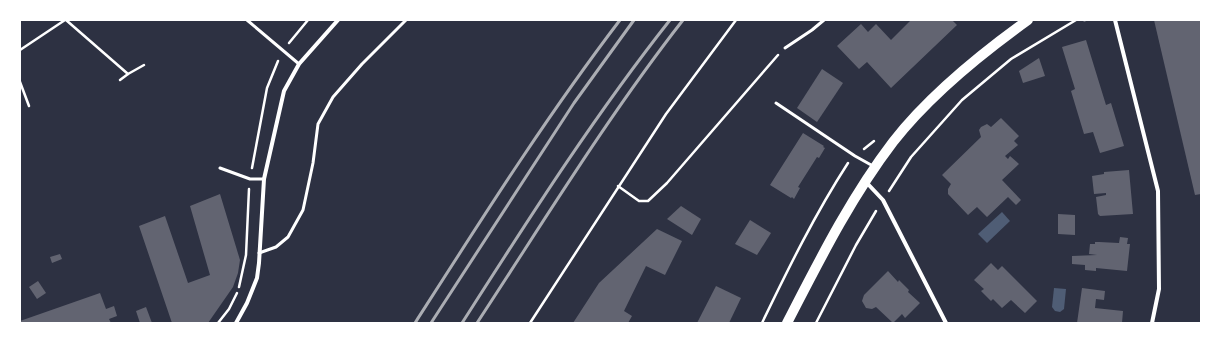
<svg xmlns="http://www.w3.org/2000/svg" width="1221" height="343" font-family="'Titillium Web',sans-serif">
  <rect width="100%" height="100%" fill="#2d3142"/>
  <g fill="#4f5d75">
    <polygon points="1002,212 1010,221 987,243 978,234"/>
    <polygon points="1054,288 1066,289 1064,309 1060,312 1055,311 1052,307"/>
  </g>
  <g fill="#626471">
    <polygon points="911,20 952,20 957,25 891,88 867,62 859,69 837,46 861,24 868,32 876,24 891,40"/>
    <polygon points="1154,20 1201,20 1201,194 1195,195"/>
    <polygon points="1086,40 1106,105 1111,103 1124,146 1100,153 1093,132 1084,134 1071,91 1075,89 1062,47"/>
    <polygon points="1039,58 1045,76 1023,83 1019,71"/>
    <polygon points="822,69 843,83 817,122 797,108"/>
    <polygon points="1001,118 1019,136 1014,141 1018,145 1005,156 1008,159 1010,156 1019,164 1002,180 1021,200 1016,205 1008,197 987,217 977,207 968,215 948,194 948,189 951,184 942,175 981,137 979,130 981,127 987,124 991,127"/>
    <polygon points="803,133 824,146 823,147 825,148 819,158 817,157 798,187 800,188 794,199 792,197 791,198 770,185"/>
    <polygon points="1129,170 1133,214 1100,216 1098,214 1096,197 1106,195 1106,193 1094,194 1092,176 1104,174 1104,172"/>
    <polygon points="220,194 240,260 238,273 233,287 208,323 172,323 139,226 165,216 188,283 210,275 190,206"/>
    <polygon points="681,206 701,219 692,235 667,219"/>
    <polygon points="1058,214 1075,215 1075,235 1058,234"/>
    <polygon points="750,220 771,233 757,255 735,244"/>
    <polygon points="657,229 682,241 665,275 646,266 624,311 632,316 628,323 573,323 599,283"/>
    <polygon points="1120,237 1128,238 1127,244 1130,244 1127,271 1096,268 1096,271 1085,270 1085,265 1072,264 1072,256 1097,255 1089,254 1090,244 1095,244 1095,242 1099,242 1119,243"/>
    <polygon points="60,254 62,259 52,263 50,257"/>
    <polygon points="991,263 998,270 1002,266 1037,301 1025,313 1011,300 1002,308 993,299 991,301 981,291 984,289 974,280"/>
    <polygon points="888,271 898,282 899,280 909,290 908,292 920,303 905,318 902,314 893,323 876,307 872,309 866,308 862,301 864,295"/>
    <polygon points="38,281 46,293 37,299 29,287"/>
    <polygon points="716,286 741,298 729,323 697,323"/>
    <polygon points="1082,288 1105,291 1104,300 1096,299 1095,308 1123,311 1122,323 1077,323"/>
    <polygon points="100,293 106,309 114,306 117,316 109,319 111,323 20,323 20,321"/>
    <polygon points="146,307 152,323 140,323 136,311"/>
  </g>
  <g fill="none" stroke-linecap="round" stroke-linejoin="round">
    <g stroke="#fff" stroke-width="2.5">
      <polyline points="66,20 128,74 120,80"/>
      <polyline points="1084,20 1085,20"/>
      <polyline points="289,43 308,20"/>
      <polyline points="20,50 65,20"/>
      <polyline points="128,74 144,65"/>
      <polyline points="20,82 29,106"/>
      <polyline points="864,149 874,141"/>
      <polyline points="252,168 267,88 278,61"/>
      <polyline points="618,186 639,201 648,201 667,183 778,55"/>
      <polyline points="889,191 911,157 962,100 1011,59 1076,20"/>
      <polyline points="239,287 246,255 249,189"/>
      <polyline points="218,323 229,309 237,293"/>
      <polyline points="530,323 666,114 736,20"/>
      <path d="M762 323C788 269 815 214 848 163"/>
      <polyline points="816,323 856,245 876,211"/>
    </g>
    <g stroke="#fff" stroke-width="3">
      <polyline points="247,20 299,64"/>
      <polyline points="785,48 812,30 824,20"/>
      <polyline points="776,103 855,156 873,166"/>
      <polyline points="220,168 250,179 264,179"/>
      <polyline points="259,253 276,247 288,237 303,210 313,163 318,124 333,97 362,64 406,20"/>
    </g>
    <g stroke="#fff" stroke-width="4">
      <polyline points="1115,20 1158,191 1159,289 1152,323"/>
      <polyline points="866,182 883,200 946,323"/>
      <polyline points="236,323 247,303 257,278 259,263 264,179 284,91 299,64 338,20"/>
    </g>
    <path stroke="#fff" stroke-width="10" d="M787 323C819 261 851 197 893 142 928 97 982 53 1028 20"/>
    <g stroke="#abadb3" stroke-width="3">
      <path d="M415 323C481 220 546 117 620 20"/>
      <polyline points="431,323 574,103 634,20"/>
      <path d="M462 323C528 220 594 116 670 20"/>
      <path d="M477 323C544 221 608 116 683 20"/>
    </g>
  </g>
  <rect width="1221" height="343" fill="none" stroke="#ffffff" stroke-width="42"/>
</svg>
